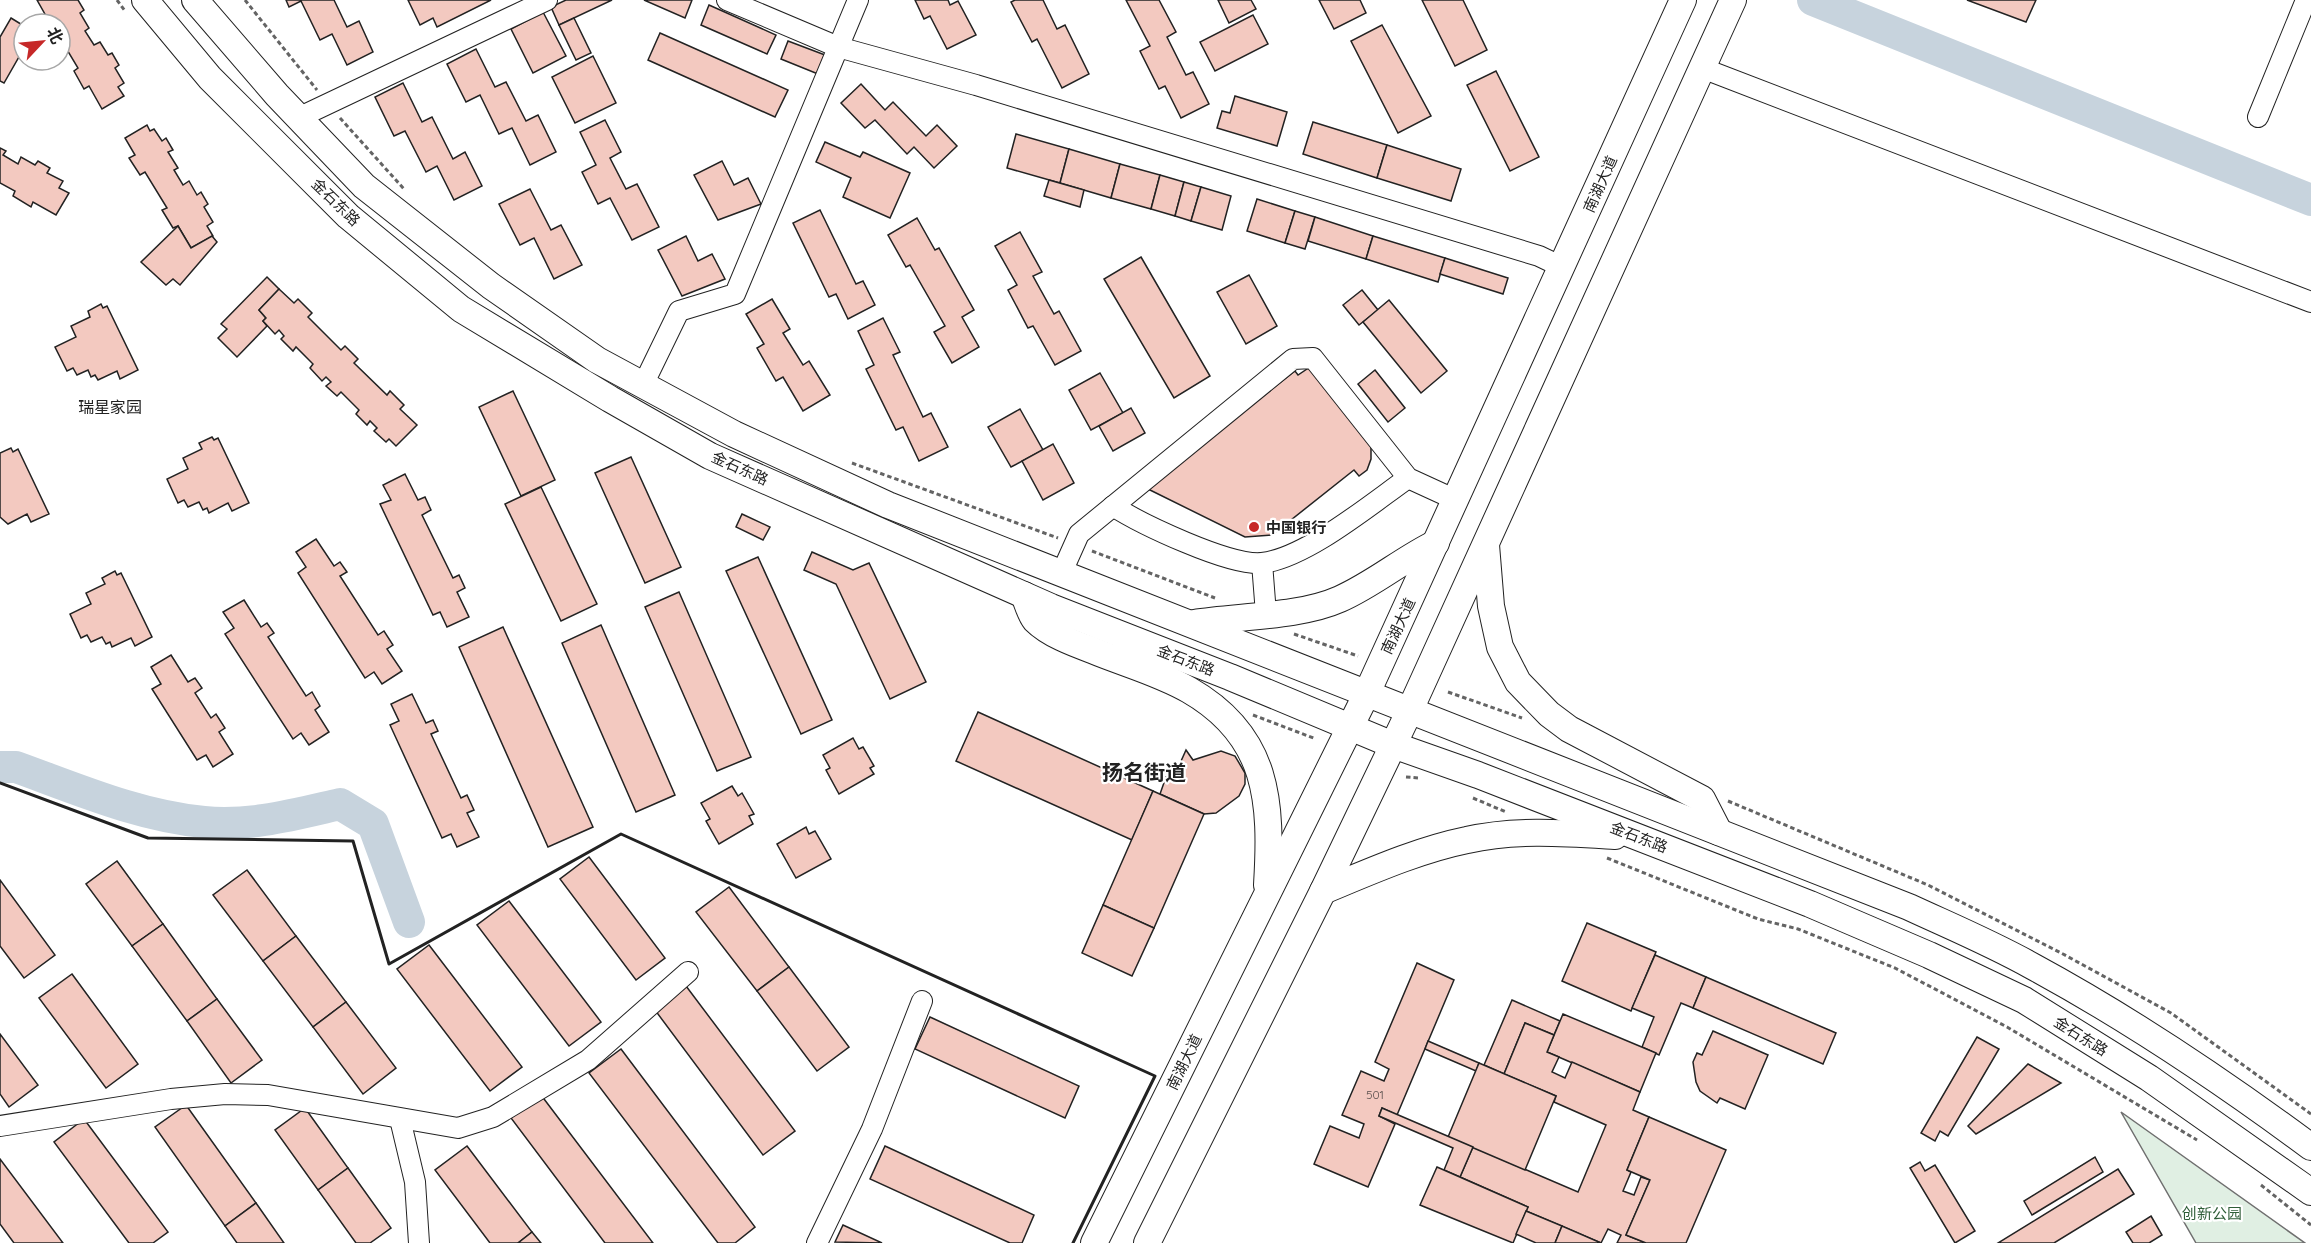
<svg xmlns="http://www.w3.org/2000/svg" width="2311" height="1243" font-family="Quicksand,'Noto Sans SC',sans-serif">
  <rect width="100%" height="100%" fill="#fff"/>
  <polygon fill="#e0efe3" stroke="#6f6f6f" stroke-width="1.5" points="2121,1112 2305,1243 2196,1243"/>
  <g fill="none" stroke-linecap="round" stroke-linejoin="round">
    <g stroke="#c7d3dd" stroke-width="32">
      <polyline points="1813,0 2311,200"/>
      <path d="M0 767H16C77 789 139 816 204 822 249 827 296 814 340 804L373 824 409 922"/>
    </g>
  </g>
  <g fill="#f3c9c0" stroke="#222" stroke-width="1.5">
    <polygon points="37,0 78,0 84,10 80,13 89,28 85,31 94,45 100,42 108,55 112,53 119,65 115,68 124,83 118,87 124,96 102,109 89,86 84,89 74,71 78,68 60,38 60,24 44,24 41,19 46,16"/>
    <polygon points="286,0 334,0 347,27 359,21 373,52 347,65 332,34 320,40 301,1 289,7"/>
    <polygon points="408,0 491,0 437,27 433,18 420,25"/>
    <polygon points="566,0 612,0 559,25 551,7"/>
    <polygon points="644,0 692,0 685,18"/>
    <polygon points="915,0 948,0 950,5 958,1 976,35 947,49 930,16 924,19"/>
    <polygon points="1015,0 1043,0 1057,29 1065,25 1089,74 1062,88 1037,39 1032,42 1011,2"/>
    <polygon points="1126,0 1159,0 1176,32 1167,37 1186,75 1193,72 1209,104 1181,118 1165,86 1159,89 1140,51 1150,46"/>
    <polygon points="1218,0 1251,0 1256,9 1229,23"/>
    <polygon points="1319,0 1360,0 1366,13 1334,29"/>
    <polygon points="1422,0 1463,0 1487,50 1455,66"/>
    <polygon points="1967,0 2036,0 2026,22"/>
    <polygon points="709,5 776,35 767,54 701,25"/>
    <polygon points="543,12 566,56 533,73 511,29"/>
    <polygon points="1253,15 1268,44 1215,71 1200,42"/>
    <polygon points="11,18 24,26 24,48 4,83 0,81 0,37"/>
    <polygon points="574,18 591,53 576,60 559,25"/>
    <polygon points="1382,25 1431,116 1398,133 1351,41"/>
    <polygon points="660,33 788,90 775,117 648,60"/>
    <polygon points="788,41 825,55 818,74 781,59"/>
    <polygon points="476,49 495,87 506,82 526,121 538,115 556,152 530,165 512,128 499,134 480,95 466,102 447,64"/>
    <polygon points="593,56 616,103 575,123 552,77"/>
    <polygon points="1496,71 1539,157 1510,171 1467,85"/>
    <polygon points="403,83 422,122 432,117 453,159 465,152 482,186 454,200 437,166 426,172 405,131 394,136 375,97"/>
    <polygon points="861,84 885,110 893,102 926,136 937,125 957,146 934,168 914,147 907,154 875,120 865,128 841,103"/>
    <polygon points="1235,96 1287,112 1277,146 1217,128 1222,111 1230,113"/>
    <polygon points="605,120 621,152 610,158 626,189 637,184 659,227 632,240 610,198 598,204 582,172 596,165 580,132"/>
    <polygon points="1313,122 1387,145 1377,178 1303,154"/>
    <polygon points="147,125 150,131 154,129 162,141 166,138 173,150 168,152 178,168 174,170 183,185 189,181 197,195 201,192 208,204 204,207 213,222 207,226 213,236 191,248 178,226 173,228 162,210 167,208 145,172 140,175 129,158 135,155 125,138"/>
    <polygon points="1016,134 1069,149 1060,183 1007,168"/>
    <polygon points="825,142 860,157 863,152 910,173 890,218 843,197 851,178 816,162"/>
    <polygon points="1387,145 1461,169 1451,201 1377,178"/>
    <polygon points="0,148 6,151 3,155 18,164 21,157 35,165 38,161 50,168 47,173 63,181 59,188 69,193 56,215 33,202 31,207 13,196 15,191 0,183"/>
    <polygon points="1069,149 1120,164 1111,198 1060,183"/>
    <polygon points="722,161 734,185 748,178 761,204 718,220 694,175"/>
    <polygon points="1120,164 1160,175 1151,209 1111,198"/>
    <polygon points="1160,175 1184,182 1175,216 1151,209"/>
    <polygon points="1049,180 1084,190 1080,207 1044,196"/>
    <polygon points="1184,182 1201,187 1191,221 1175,216"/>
    <polygon points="1201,187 1231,196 1222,230 1191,221"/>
    <polygon points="530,189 551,230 561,225 582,265 554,279 534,238 520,245 499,204"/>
    <polygon points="1257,199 1295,211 1285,243 1247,231"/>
    <polygon points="820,210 856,284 863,281 875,305 848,319 836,294 829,297 793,223"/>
    <polygon points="1295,211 1315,217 1305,249 1285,243"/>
    <polygon points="1315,217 1373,236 1366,259 1308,241"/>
    <polygon points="917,218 935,250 939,248 974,310 962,317 979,347 952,363 934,332 945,326 910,265 906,267 888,235"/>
    <polygon points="178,226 191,248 212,236 217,242 180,285 173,279 166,285 141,262"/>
    <polygon points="1020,232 1042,272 1033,276 1054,314 1059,311 1081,351 1055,365 1033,326 1028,328 1008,290 1017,285 995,246"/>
    <polygon points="686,236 698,261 712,254 725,279 682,296 658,250"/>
    <polygon points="1373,236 1445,258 1438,282 1366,259"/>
    <polygon points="1141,257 1210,376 1174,398 1104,279"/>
    <polygon points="1445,258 1508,278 1503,294 1440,274"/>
    <polygon points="1249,275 1277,326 1246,344 1217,292"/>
    <polygon points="267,277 279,289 259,310 266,318 263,321 267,326 237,357 218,338 227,329 221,324"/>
    <polygon points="279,289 294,303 298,299 312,313 308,317 341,350 345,346 358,359 354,363 387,395 390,391 404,405 400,409 417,425 396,446 389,439 386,442 374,431 377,428 370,421 367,425 356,414 359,410 341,392 337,396 326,386 331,382 326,377 322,381 310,368 313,364 296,347 293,351 281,339 284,336 279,330 275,334 263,321 266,318 259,310"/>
    <polygon points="1362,290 1378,310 1359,325 1343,305"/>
    <polygon points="772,299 790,329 783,333 803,365 809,361 830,395 803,411 783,377 776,381 757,348 764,344 746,314"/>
    <polygon points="1389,300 1447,371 1421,393 1363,322"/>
    <polygon points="101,304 103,308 107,306 138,370 120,379 117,371 98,380 95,375 91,377 88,370 77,375 73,368 67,371 55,347 76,337 71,326 90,317 88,311"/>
    <polygon points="883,318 900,352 893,355 923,417 931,413 948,447 919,461 903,427 896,430 866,369 874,365 858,331"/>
    <polygon points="1313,365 1371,443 1371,459 1367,470 1359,476 1354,470 1272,535 1245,537 1146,488 1295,371 1298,375"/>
    <polygon points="1375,370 1405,408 1388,422 1358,384"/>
    <polygon points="1100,373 1123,413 1091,430 1069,390"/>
    <polygon points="513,391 555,480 521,496 479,407"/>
    <polygon points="1131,408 1145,433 1113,451 1099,426"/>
    <polygon points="1020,409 1043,450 1011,467 988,427"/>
    <polygon points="212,437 214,440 218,438 249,503 232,511 228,503 209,513 207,508 203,510 199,502 188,507 184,500 178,503 167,479 188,469 183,458 202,449 199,443"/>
    <polygon points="1053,444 1074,483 1043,500 1022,461"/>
    <polygon points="11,448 13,452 18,449 49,514 31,522 27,514 8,524 0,517 0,453"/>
    <polygon points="631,457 681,567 645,583 595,473"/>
    <polygon points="405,474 418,500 425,497 431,510 422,515 453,578 459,575 465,588 457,592 469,617 447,627 440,612 433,615 380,504 391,500 383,485"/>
    <polygon points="541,487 597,604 561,621 505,504"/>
    <polygon points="742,514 770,527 763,540 736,527"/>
    <polygon points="316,539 334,566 340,562 347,572 340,576 378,635 384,631 393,645 387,649 402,671 382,684 374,672 365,678 298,573 306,567 296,552"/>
    <polygon points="812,552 853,570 869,563 926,682 890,699 836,584 804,570"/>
    <polygon points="758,557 832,720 801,734 726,571"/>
    <polygon points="115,571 117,575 121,573 152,637 135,646 131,638 112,647 110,642 106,644 102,637 91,642 87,635 81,638 70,614 91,604 86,593 105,584 102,578"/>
    <polygon points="679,592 751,757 717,771 645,607"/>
    <polygon points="244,600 261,627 267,623 274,633 268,637 306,696 312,692 320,706 315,710 329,732 309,745 301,733 293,739 225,634 234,628 223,612"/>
    <polygon points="601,625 675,795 636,812 562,643"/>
    <polygon points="503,627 593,827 548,847 459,647"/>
    <polygon points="171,655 188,682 195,678 202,688 195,693 211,718 216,714 225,728 219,732 233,754 213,767 206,755 197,760 152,689 161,684 151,667"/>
    <polygon points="412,694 426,723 433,720 438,731 431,734 461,798 467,795 474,810 467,813 479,837 457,847 451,834 442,838 390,725 399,721 391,704"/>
    <polygon points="978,712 1153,791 1132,840 956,761"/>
    <polygon points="853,738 859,749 863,747 874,766 870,768 874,774 839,794 826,770 830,768 823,755"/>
    <polygon points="1186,750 1193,760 1221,751 1235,756 1245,773 1245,784 1239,796 1216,813 1204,814 1160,794 1166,777 1173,779"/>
    <polygon points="732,786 738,796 742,793 754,814 749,816 753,824 719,844 706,821 710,819 701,803"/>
    <polygon points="1153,791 1204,814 1154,928 1103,905"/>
    <polygon points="806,827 809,834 815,831 831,859 796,878 777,844"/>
    <polygon points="589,857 665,958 636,980 560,879"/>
    <polygon points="117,861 163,924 132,946 86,884"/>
    <polygon points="247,870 296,936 263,961 213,895"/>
    <polygon points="0,880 55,955 24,978 0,946"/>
    <polygon points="729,887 789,967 757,991 696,912"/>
    <polygon points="509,901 601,1022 569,1046 477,925"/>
    <polygon points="1103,905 1154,928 1132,976 1082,953"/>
    <polygon points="1587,923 1656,952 1631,1011 1562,981"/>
    <polygon points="163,924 217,999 187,1021 132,946"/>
    <polygon points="296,936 346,1002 313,1027 263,961"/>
    <polygon points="429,945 522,1067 490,1091 397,969"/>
    <polygon points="1655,955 1706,977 1693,1008 1681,1003 1659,1055 1642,1047 1654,1017 1632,1008"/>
    <polygon points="1417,963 1454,980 1397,1115 1382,1108 1379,1116 1395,1124 1368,1187 1314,1164 1330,1126 1359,1138 1364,1124 1342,1115 1361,1071 1384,1081 1389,1069 1375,1062"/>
    <polygon points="789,967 849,1047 817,1071 757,991"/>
    <polygon points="72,974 138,1064 106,1088 39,998"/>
    <polygon points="1706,977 1836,1033 1823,1064 1693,1008"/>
    <polygon points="683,982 795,1131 763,1155 652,1006"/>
    <polygon points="217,999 262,1060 231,1083 187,1021"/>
    <polygon points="1512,1000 1560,1021 1554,1035 1525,1023 1504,1074 1484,1065"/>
    <polygon points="346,1002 396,1068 363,1094 313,1027"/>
    <polygon points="1563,1014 1656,1053 1640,1092 1547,1052"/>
    <polygon points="930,1017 1079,1086 1065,1118 915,1049"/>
    <polygon points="1525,1023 1554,1035 1547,1052 1559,1057 1552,1072 1565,1078 1572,1062 1640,1092 1633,1110 1649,1117 1627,1170 1631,1172 1623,1191 1634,1195 1641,1177 1650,1180 1626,1235 1646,1243 1617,1243 1621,1235 1608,1229 1601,1243 1526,1211 1528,1207 1460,1177 1473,1147 1578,1192 1606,1125 1554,1102 1556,1096 1504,1074"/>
    <polygon points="1713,1031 1768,1055 1745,1109 1720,1098 1717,1103 1700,1091 1696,1082 1693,1062 1697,1053 1702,1055"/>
    <polygon points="0,1034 38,1085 9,1107 0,1094"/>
    <polygon points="1977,1037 1999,1049 1948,1136 1940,1131 1935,1141 1921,1133"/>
    <polygon points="1428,1041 1479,1063 1476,1071 1425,1049"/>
    <polygon points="621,1049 755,1227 735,1243 718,1243 589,1073"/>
    <polygon points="1479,1063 1556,1096 1525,1170 1448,1137"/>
    <polygon points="2028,1064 2061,1083 1976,1134 1968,1126"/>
    <polygon points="541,1095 653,1243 605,1243 511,1118"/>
    <polygon points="186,1105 256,1203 225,1226 155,1127"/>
    <polygon points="305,1108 348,1168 318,1190 275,1130"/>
    <polygon points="1382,1108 1473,1147 1460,1177 1444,1170 1453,1148 1379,1116"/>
    <polygon points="1649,1117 1726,1150 1686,1243 1646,1243 1626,1235 1650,1180 1627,1170"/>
    <polygon points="84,1119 168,1232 153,1243 129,1243 54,1142"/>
    <polygon points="467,1146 532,1232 518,1243 490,1243 435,1170"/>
    <polygon points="885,1146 1034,1215 1022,1243 1010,1243 870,1179"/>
    <polygon points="2095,1157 2103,1172 2032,1215 2024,1201"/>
    <polygon points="0,1159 63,1243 14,1243 0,1224"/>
    <polygon points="1920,1162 1925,1171 1935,1165 1975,1231 1955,1243 1910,1168"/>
    <polygon points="1437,1167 1528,1207 1513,1243 1420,1205"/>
    <polygon points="348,1168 391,1228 370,1243 356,1243 318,1190"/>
    <polygon points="2118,1169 2134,1194 2054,1243 1998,1243"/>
    <polygon points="256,1203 284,1243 237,1243 225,1226"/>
    <polygon points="1526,1211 1562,1226 1555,1243 1536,1243 1516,1234"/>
    <polygon points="2151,1216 2162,1235 2149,1243 2133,1243 2126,1232"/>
    <polygon points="843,1225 882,1243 835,1242"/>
    <polygon points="1562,1226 1601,1243 1555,1243"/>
    <polygon points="532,1232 541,1243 518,1243"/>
  </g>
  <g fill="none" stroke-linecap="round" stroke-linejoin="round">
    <defs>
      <g id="minor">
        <polyline points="727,0 838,47 976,85 1539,256 1562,267"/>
        <polyline points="1702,68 2311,302"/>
        <polyline points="2258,117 2306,0"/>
        <polyline points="298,118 547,0"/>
        <polyline points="643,385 679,311 735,294 858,0"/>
        <path d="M1113 506C1141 524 1229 566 1262 563 1306 558 1371 504 1408 478"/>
        <polyline points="1262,563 1266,614"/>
        <polyline points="1062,572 1079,534 1293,359 1313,358 1408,478 1456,500"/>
        <polyline points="400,1119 415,1182 419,1243"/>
        <polyline points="0,1126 171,1099 225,1094 268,1095 458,1128 493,1117 588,1060 688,972"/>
        <polyline points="817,1243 872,1129 922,1001"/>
      </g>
      <g id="major">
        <polyline points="145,0 210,78 348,216 461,309 610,399 710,456 1051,607 1230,677 1393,745 1478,775 1810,904 1929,955 2024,1000 2149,1078 2311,1192"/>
        <path d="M195 0 277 95 364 186 491 286 597 360 734 434 888 505 1909 907C1950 926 1993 944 2032 966 2130 1019 2222 1081 2311 1147"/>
        <polyline points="1486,545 1491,606 1500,647 1518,682 1549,714 1569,729 1702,799 1719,832"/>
        <path d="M1024 595C1027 602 1030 614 1035 620 1049 634 1073 643 1092 650 1123 663 1160 673 1189 690 1269 736 1272 802 1267 885"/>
        <path d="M1194 623C1238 616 1300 617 1340 599 1374 584 1403 559 1436 543"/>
        <path d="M1323 891C1369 872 1418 850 1467 840 1515 829 1566 833 1615 836"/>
        <polyline points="1094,1243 1367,693 1683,0"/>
        <polyline points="1147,1243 1323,891 1410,710 1733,0"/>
      </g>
    </defs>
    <use href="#minor" stroke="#222" stroke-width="22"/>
    <use href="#major" stroke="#222" stroke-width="28"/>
    <g stroke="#646464" stroke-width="3" stroke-dasharray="4.5 3" stroke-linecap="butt">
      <polyline points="117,0 125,11"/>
      <polyline points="245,0 317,90"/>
      <polyline points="340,118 404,189"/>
      <polyline points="852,463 1058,538"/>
      <polyline points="1092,551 1215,598"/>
      <polyline points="1294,634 1358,656"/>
      <polyline points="1448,692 1522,718"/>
      <polyline points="1253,715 1316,739"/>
      <polyline points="1406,777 1419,778"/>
      <polyline points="1473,798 1506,812"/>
      <polyline points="1728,801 1928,885 2063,954 2171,1013 2311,1114"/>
      <polyline points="1607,858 1758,919 1798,929 1895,968 2007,1027 2197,1140"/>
      <polyline points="2261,1185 2311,1225"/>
    </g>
    <use href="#minor" stroke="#fff" stroke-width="20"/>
    <use href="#major" stroke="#fff" stroke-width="26"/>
    <polyline stroke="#222" stroke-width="3" points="0,783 148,838 353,841 389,964 621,834 1155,1076 1073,1243"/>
  </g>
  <circle fill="#c62828" stroke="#fff" stroke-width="2" cx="1254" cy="527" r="6"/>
  <g text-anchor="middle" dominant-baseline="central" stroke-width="4.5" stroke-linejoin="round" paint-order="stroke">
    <g font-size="12" fill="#564c4a">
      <text x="1375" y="1094">501</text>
    </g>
    <g font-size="15" fill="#222" stroke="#fff">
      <text transform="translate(1600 184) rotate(-66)">南湖大道</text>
      <text transform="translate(336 202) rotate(44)">金石东路</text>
      <text transform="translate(740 468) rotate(24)">金石东路</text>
      <text transform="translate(1398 626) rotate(-65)">南湖大道</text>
      <text transform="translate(1186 660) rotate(21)">金石东路</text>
      <text transform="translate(1639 837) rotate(21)">金石东路</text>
      <text transform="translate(2081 1036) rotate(32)">金石东路</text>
      <text transform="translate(1184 1062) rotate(-64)">南湖大道</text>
    </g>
    <g font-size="15" font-weight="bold" fill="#222" stroke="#fff" text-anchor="start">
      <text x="1266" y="527">中国银行</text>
    </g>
    <g font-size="15" fill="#2f5e38" stroke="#fff">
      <text x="2212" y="1213">创新公园</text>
    </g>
    <g font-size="16" fill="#222" stroke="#fff">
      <text x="110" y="407">瑞星家园</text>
    </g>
    <g font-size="21" font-weight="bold" fill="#222" stroke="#fff">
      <text x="1144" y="772">扬名街道</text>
    </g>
  </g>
  <g transform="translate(42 42) rotate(64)"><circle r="28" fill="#ffffff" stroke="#a7a7a7" stroke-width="1.5"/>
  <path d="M0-4.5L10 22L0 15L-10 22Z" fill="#c62828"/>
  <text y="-9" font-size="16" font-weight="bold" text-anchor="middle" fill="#222222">北</text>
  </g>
</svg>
